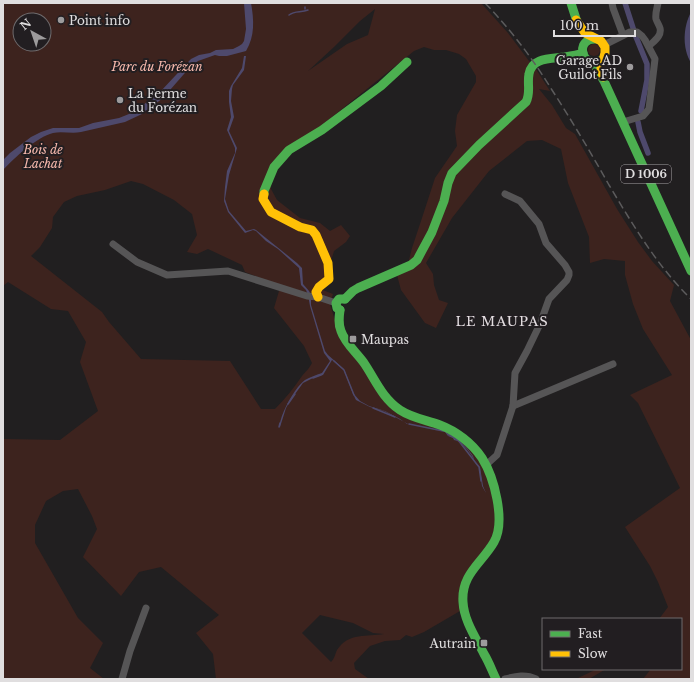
<svg xmlns="http://www.w3.org/2000/svg" width="694" height="682" font-family="'Libre Baskerville',serif">
  <rect width="100%" height="100%" fill="#211f20"/>
  <g fill="#3d231e" fill-rule="evenodd">
    <path d="M3 3H481L508 33 529 61 534 66 550 91 539 89 552 105 566 128 575 134 617 209 638 242 652 261 674 285 670 301 691 340V679H643L651 669H681V619H659L668 607 658 582 650 566 625 527 680 488 638 403 630 395 672 375 643 329 633 304 625 275V261L604 259 590 263 589 237 568 183 561 149 542 140 527 141 489 171 452 218 426 263 433 274 434 285 439 300 448 303 436 328 425 323 401 290 397 275 406 272 412 248 421 221 435 178 457 146 455 131 457 115 476 82V76L466 59 459 54 446 50H434L424 47 414 51 270 167 271 189 277 200 300 218 320 223 330 231 341 225 350 236 346 242 334 251 327 274 315 287 333 294 330 304 339 334 396 410 439 424 474 450 495 490 496 533 466 573 460 611 424 632 412 637 406 635 400 640 385 641 370 646 354 663 355 669 369 679H216L213 654 196 633 219 615 161 567 139 572 121 596 83 557 97 529 92 516 78 489 63 491 46 501 35 525V543L78 618 103 643 90 668 104 679H3V439L60 440 98 411 80 362 86 342 68 311 51 309 8 282 3 286ZM375 9 368 35 347 44 308 71 334 47 360 21ZM20 20H44V44H20ZM131 181 143 184 174 200 192 214 197 235 187 252 197 254 208 249 242 265 245 272 278 285 279 291 274 308 304 346 312 363C309 369 306 371 302 376 294 388 285 399 275 409H261L230 361 141 359 109 322 102 312 31 256 40 247 52 228 53 217 64 202 77 196 105 190ZM320 615 353 623 373 633 384 634C367 637 349 632 337 650 335 654 335 658 331 662L302 633Z"/>
    <circle cx="594" cy="50" r="6"/>
    <polygon points="597,669 606,669 589,679 576,679"/>
  </g>
  <g fill="#4e496c">
    <path d="M244 3H251C254 20 255 36 246 51L227 56H219L215 55 198 61 191 66 163 98 142 114 125 122 81 132C72 134 62 131 53 133 37 137 14 158 3 170V160L10 153 31 137 41 132 53 128H79L93 123 119 118 134 112 160 92 191 59 199 55 210 53 216 50 233 49 239 46 242 44 244 41 246 29Z"/>
    <path d="M691 12V63C682 48 683 27 691 12Z"/>
    <path d="M244 56H246L244 70 233 85 232 89 231 101 234 117 229 131 237 148 229 175 225 199 229 211 246 231 254 229 256 230 297 263 302 268 303 284 309 291 311 295V305L325 351 328 355 344 369 353 393 360 401 369 406 385 411 400 419 407 424 434 428 446 431 449 436H452L455 439 459 440 467 448 473 456 475 463 480 467 483 486 486 493 482 486 479 467C473 462 475 461 472 456 468 450 461 441 454 440L453 438 448 436 445 432 434 428 408 424 384 411 370 407 356 400 353 394 344 370 332 360 323 375 315 377 303 383 290 401 286 408 280 427H279C282 412 289 399 298 387 300 385 302 382 305 380 310 377 316 375 322 373L330 361 324 353 310 306 308 295 306 290 301 285 299 268 278 249 266 241 256 231 253 230 245 233 228 212 224 201 225 187 227 171 235 153V148L227 130 231 117 229 102V91L231 86 242 68Z"/>
  </g>
  <g fill="none" stroke-linecap="round" stroke-linejoin="round">
    <g stroke="#4e496c" stroke-width="1.5">
      <polyline points="305,7 305,9"/>
      <path d="M289 15C295 10 301 13 308 10"/>
      <polyline points="334,361 344,370 354,395"/>
      <polyline points="313,378 321,375"/>
      <polyline points="288,404 295,394"/>
      <polyline points="373,408 395,417"/>
      <polyline points="409,424 443,431"/>
      <polyline points="279,427 280,423"/>
      <polyline points="448,434 458,440 479,467 481,481"/>
    </g>
    <g stroke="#4e496c" stroke-width="5.5">
      <polyline points="625,3 636,37 647,64 647,80 641,111"/>
      <polyline points="638,122 640,132 648,153"/>
    </g>
    <g stroke="#565556" stroke-width="7">
      <polyline points="612,3 613,8 623,35"/>
      <polyline points="603,44 608,43 630,32 637,32 642,36 645,40 655,59 649,109 643,116 623,122"/>
      <path d="M649 46C654 41 662 36 660 28 659 25 657 22 656 19 655 14 657 8 658 3"/>
      <polyline points="113,244 137,262 167,275 228,271 307,296 318,297 336,303"/>
      <polyline points="513,406 613,364"/>
      <polyline points="486,465 497,455 513,406 515,373 527,351 540,324 549,299 567,280 569,275 569,272 565,265 546,243 539,224 520,201 505,194"/>
      <polyline points="122,679 130,651 146,608"/>
      <path d="M505 679C516 676 526 674 536 679"/>
    </g>
    <g stroke="#4caf50" stroke-width="9">
      <polyline points="571,3 578,25"/>
      <path d="M595 39C593 39 591 39 589 40 578 45 582 61 593 62 595 62 597 61 599 61"/>
      <polyline points="593,62 604,81 691,271"/>
      <polyline points="264,194 264,191 274,167 289,150 322,130 381,86 407,62"/>
      <path d="M345 299 353 291 358 288 411 265 417 260 432 232 444 201 448 183 452 173 479 145 526 102C531 93 527 84 529 74 532 57 551 59 565 57 571 56 577 55 583 53"/>
      <path d="M340 310C339 317 338 324 341 331 345 343 356 352 364 363 375 379 382 398 400 410 412 418 426 420 440 425 456 431 472 443 482 458 494 477 506 521 494 542 482 563 461 574 463 602 464 621 476 638 484 654 489 662 492 671 496 679"/>
      <polyline points="340,310 337,308 336,303 339,299 345,299"/>
    </g>
    <g stroke="#ffc107" stroke-width="9">
      <polyline points="576,20 585,33 601,41 605,47 605,53 601,68 603,77"/>
      <polyline points="264,194 263,199 271,212 300,227 312,230 316,235 328,263 329,279 319,287 316,292 318,297"/>
    </g>
    <path stroke="#5c5b5c" stroke-width="1.5" stroke-dasharray="8 4" stroke-linecap="butt" d="M485 3C511 30 533 59 552 90 572 121 591 153 609 185 633 225 657 266 691 299"/>
  </g>
  <g fill="#9d9b9c" stroke="#221e21" stroke-width="1.5">
    <circle cx="61" cy="20" r="4"/>
    <circle cx="630" cy="67" r="4"/>
    <circle cx="120" cy="100" r="4"/>
    <rect x="349" y="335" width="8" height="8" rx="2"/>
    <rect x="480" y="639" width="8" height="8" rx="2"/>
  </g>
  <g text-anchor="middle" dominant-baseline="central" stroke-width="4" stroke-linejoin="round" paint-order="stroke">
    <rect fill="#221e21" stroke="#a7a4a6" stroke-width="1" x="621" y="165" width="50" height="18" rx="3"/>
    <g font-size="11" font-weight="bold" fill="#e0dedf">
      <text x="646" y="174">D 1006</text>
    </g>
    <g font-size="12" fill="#e0dedf" stroke="#221e21" text-anchor="start">
      <text x="69" y="20">Point info</text>
      <text x="622" y="60" text-anchor="end">Garage AD<tspan x="622" dy="14">Guilot Fils</tspan></text>
      <text x="128" y="93">La Ferme<tspan x="128" dy="14">du Forézan</tspan></text>
      <text x="361" y="339">Maupas</text>
      <text x="476" y="643" text-anchor="end">Autrain</text>
    </g>
    <g font-size="12" font-style="italic" fill="#f7b9ad" stroke="#221e21">
      <text x="157" y="66">Parc du Forézan</text>
      <text x="43" y="149">Bois de<tspan x="43" dy="14">Lachat</tspan></text>
    </g>
    <g font-size="13" letter-spacing="1" fill="#e3dde0" stroke="#221e21">
      <text x="502" y="321">LE MAUPAS</text>
    </g>
  </g>
  <rect width="694" height="682" fill="none" stroke="#e0dedf" stroke-width="8"/>
  <rect x="542" y="618" width="140" height="52" fill="#221e21" stroke="#6e6b6d"/>
  <rect x="550" y="631" width="20" height="6" fill="#4caf50" stroke="#6e6b6d"/>
  <text x="578" y="638" font-size="12" fill="#e0dedf">Fast</text>
  <rect x="550" y="651" width="20" height="6" fill="#ffc107" stroke="#6e6b6d"/>
  <text x="578" y="658" font-size="12" fill="#e0dedf">Slow</text>
  <g transform="translate(32 32) rotate(320)"><circle r="19" fill="#221e21" stroke="#6e6b6d"/>
  <path d="M0-3L7 15L0 10L-7 15Z" fill="#9d9b9c"/>
  <text y="-6" font-size="11" font-weight="bold" text-anchor="middle" fill="#e0dedf">N</text>
  </g>
  <path d="M554 30v6h81v-6" fill="none" stroke="#e0dedf" stroke-width="2"/>
  <text x="560" y="30" font-size="12" fill="#e0dedf" stroke="#221e21" stroke-width="3" paint-order="stroke">100 m</text>
</svg>
